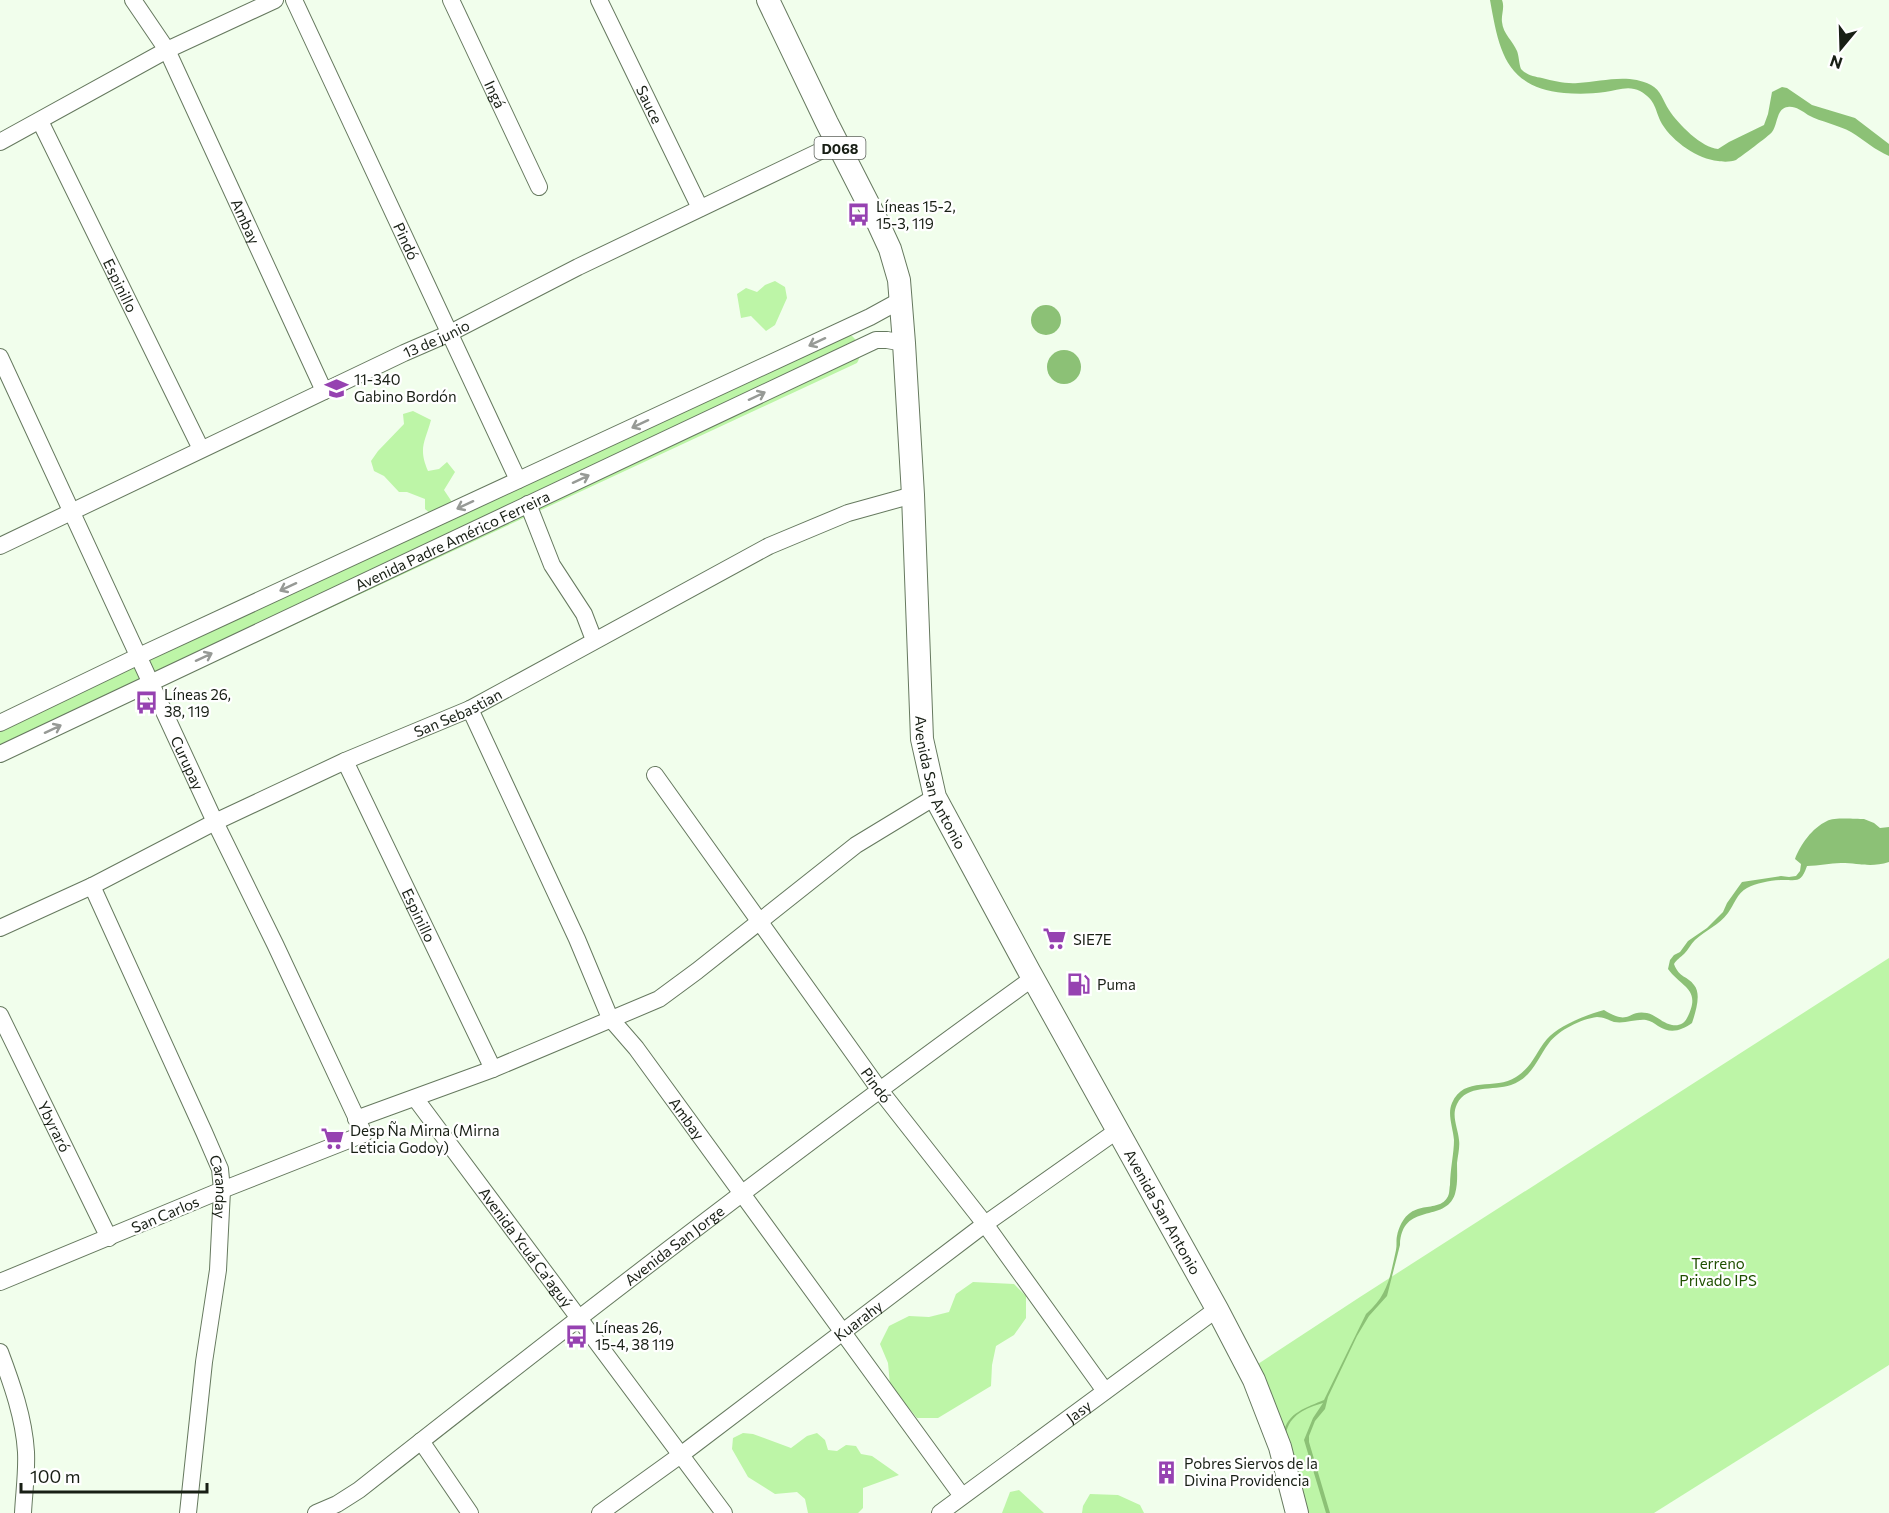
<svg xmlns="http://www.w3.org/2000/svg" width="1889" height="1513" font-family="Commissioner,sans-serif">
  <rect width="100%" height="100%" fill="#f1feec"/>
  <g fill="#bdf5a7">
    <polygon points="775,281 785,287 787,298 775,325 766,331 751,316 741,318 737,294 746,288 757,292 765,285"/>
    <path d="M847 333C859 339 864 351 857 363L167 684 158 681 149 661 151 656 432 515 425 509V499L407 492H399L384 476 374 471 371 461 378 451 404 424 403 414 413 411 431 420C425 442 418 448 428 471L439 469 447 462 455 472 444 490 456 508Z"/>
    <polygon points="134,664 148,674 0,761 0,728"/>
    <polygon points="1889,958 1889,1365 1654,1513 1302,1513 1258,1364 1360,1297"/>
    <polygon points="973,1282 1014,1284 1026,1296 1026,1318 1014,1335 996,1346 992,1365 991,1386 938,1418 917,1418 890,1385 888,1363 880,1344 889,1326 909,1316 929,1317 949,1312 956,1294"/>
    <polygon points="743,1433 753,1434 791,1448 807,1436 817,1433 825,1440 828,1450 837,1451 846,1445 856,1446 861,1454 872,1456 899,1475 863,1488 863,1508 858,1513 808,1513 805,1499 797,1492 775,1494 748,1477 732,1449 733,1438"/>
    <polygon points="1019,1490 1044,1513 1002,1513 1010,1492"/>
    <polygon points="1090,1494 1118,1495 1140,1505 1144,1513 1082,1513 1083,1506"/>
  </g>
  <g fill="#8cc176">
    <path d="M1490 0H1502C1505 8 1501 15 1502 22 1503 34 1513 41 1517 51 1519 56 1519 64 1521 69 1526 75 1535 77 1542 78 1554 81 1565 84 1578 83 1602 82 1627 73 1651 85 1661 90 1663 101 1669 110 1678 124 1702 148 1718 149L1729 142 1764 125 1768 114 1772 92 1782 87 1787 88 1812 105 1855 118 1889 144V156C1875 150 1864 140 1851 132 1839 125 1821 122 1808 115 1802 111 1795 106 1788 107 1776 108 1778 125 1772 132 1769 136 1740 157 1736 160 1731 162 1723 162 1718 161 1698 159 1673 142 1662 124 1654 109 1657 101 1640 91 1629 85 1617 90 1605 92 1591 94 1577 94 1564 93 1505 87 1499 50 1490 0Z"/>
    <circle cx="1046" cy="320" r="15"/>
    <circle cx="1064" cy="367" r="17"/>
    <path d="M1864 819 1874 823 1880 828 1889 827V862C1870 868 1859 863 1841 863 1830 863 1819 866 1807 866 1801 883 1798 880 1783 880 1772 880 1757 883 1747 888 1737 893 1734 905 1728 913 1719 925 1706 930 1695 940 1691 944 1688 950 1684 954 1680 958 1677 959 1674 964 1679 978 1688 976 1694 985 1702 994 1695 1014 1692 1023 1681 1031 1670 1034 1658 1026 1654 1023 1651 1021 1646 1020 1635 1019 1625 1024 1614 1022 1609 1020 1603 1017 1597 1017 1581 1019 1559 1030 1549 1043 1537 1059 1532 1078 1511 1085 1493 1091 1467 1084 1457 1104 1451 1116 1458 1128 1459 1140 1460 1147 1458 1155 1457 1163 1457 1174 1458 1183 1455 1194 1445 1224 1402 1201 1400 1245L1387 1296 1369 1316 1357 1336 1328 1397 1325 1409 1315 1421 1309 1436V1442L1330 1513H1326L1304 1440 1313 1418 1323 1403C1306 1408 1289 1415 1286 1434L1284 1433C1286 1413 1308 1407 1324 1400L1366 1314C1388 1295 1390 1277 1396 1250 1397 1245 1396 1240 1397 1236 1407 1195 1436 1215 1447 1198 1450 1194 1449 1189 1450 1185 1450 1170 1454 1153 1454 1140 1453 1128 1447 1114 1452 1103 1464 1075 1495 1091 1516 1077 1534 1065 1535 1053 1547 1039 1558 1026 1588 1014 1604 1010 1631 1027 1627 1009 1647 1013 1656 1015 1662 1023 1672 1025 1679 1026 1684 1024 1687 1018 1702 989 1682 988 1668 969L1670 960 1674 955 1680 952 1688 941 1707 928 1723 912 1727 903 1742 882 1781 876 1789 877 1796 876 1800 871 1801 864 1795 859C1800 845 1812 828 1827 821 1834 817 1855 819 1864 819Z"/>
  </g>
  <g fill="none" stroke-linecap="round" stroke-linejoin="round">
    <defs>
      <g id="minor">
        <path id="s1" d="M133 0 167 50 324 391"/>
        <path id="s2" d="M294 0 518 480"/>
        <path id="s3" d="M451 0 539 187"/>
        <path id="s4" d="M599 0 700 208"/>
        <path id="s5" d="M40 121 201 449"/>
        <polyline points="0,142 167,50 275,0"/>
        <path id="s6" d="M0 357 215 822 275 944 364 1134 222 1190 0 1282"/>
        <polyline points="528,504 552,565 584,614 594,640"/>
        <path id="s7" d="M0 546 404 353 450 333 578 267 837 143"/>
        <path id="s8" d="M470 709 577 939 610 1018 636 1048 962 1496"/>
        <polyline points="0,723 139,656 870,317 901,300"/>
        <path id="s9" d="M0 754 876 340H887L904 343"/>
        <path id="s10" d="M345 761 493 1069"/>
        <path id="s11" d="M655 775 879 1089 985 1224 1105 1391"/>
        <path id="s12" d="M92 886 204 1132 220 1169 222 1190 218 1270 204 1362 188 1513"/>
        <path id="s13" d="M0 928 92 886 215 822 345 761 470 709 769 546 848 513 913 495"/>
        <path id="s14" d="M0 1015 109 1238"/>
        <path id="s15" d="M415 1098 724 1513"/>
        <polyline points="356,1119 493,1069 659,999 697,971 856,845 935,797"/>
        <path d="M0 1352C12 1384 24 1418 26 1452 27 1472 24 1493 23 1513"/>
        <polyline points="421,1441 470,1513"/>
        <path id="s16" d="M316 1513 337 1504 359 1490C581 1315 804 1143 1033 978"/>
        <path id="s17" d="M600 1513 682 1454 985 1224 1118 1130"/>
        <path id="s18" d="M940 1513 1217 1309"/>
      </g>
      <g id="major">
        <path id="s19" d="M768 0 827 123 878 223 890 249 899 280 904 343 913 495 922 739 935 797 1029 971 1217 1309 1254 1380 1280 1447 1297 1513"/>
      </g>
    </defs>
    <use href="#minor" stroke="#66795f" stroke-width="18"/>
    <use href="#major" stroke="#66795f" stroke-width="24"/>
    <use href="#minor" stroke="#fff" stroke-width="16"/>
    <use href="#major" stroke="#fff" stroke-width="22"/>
  </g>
  <defs><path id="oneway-shaft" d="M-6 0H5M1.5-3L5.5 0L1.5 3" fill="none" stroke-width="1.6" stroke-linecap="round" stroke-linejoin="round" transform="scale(1.5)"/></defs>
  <g stroke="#979a96">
    <use href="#oneway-shaft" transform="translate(817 342) rotate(155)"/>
    <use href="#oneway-shaft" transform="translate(757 396) rotate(-25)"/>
    <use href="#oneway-shaft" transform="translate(640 424) rotate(155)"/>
    <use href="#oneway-shaft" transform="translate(581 479) rotate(-25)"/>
    <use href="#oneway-shaft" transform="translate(465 505) rotate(155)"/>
    <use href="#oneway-shaft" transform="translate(288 587) rotate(155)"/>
    <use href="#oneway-shaft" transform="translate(204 657) rotate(-25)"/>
    <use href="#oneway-shaft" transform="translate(53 729) rotate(-25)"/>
  </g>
  <defs>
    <symbol id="bus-bare" viewBox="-9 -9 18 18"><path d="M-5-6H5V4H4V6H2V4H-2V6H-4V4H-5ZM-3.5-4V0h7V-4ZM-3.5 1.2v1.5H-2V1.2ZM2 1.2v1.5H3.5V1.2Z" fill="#9642b1" stroke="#fff" stroke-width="2.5" paint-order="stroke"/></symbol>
    <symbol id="school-bare" viewBox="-9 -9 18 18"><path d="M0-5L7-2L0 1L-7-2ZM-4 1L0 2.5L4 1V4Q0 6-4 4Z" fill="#9642b1" stroke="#fff" stroke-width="2.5" paint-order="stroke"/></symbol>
    <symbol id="supermarket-bare" viewBox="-9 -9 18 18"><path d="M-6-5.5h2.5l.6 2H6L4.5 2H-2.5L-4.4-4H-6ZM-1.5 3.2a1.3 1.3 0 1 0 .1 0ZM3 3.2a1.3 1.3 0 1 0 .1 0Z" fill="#9642b1" stroke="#fff" stroke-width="2.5" paint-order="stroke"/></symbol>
    <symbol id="fuel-bare" viewBox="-9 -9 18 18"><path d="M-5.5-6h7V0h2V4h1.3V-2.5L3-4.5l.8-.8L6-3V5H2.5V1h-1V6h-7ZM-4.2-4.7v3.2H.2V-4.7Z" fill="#9642b1" stroke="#fff" stroke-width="2.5" paint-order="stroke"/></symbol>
    <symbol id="building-bare" viewBox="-9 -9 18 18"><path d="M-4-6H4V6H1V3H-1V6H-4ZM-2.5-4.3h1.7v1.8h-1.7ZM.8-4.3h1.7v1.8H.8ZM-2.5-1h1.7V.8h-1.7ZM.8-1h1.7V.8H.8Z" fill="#9642b1" stroke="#fff" stroke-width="2.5" paint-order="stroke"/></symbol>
  </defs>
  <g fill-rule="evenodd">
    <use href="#bus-bare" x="842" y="198" width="33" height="33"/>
    <use href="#school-bare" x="320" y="372" width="33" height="33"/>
    <use href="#bus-bare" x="130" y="686" width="33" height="33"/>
    <use href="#supermarket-bare" x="1038" y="922" width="33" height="33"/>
    <use href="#fuel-bare" x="1062" y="968" width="33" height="33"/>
    <use href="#supermarket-bare" x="316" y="1122" width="33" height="33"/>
    <use href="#bus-bare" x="560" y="1320" width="33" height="33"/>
    <use href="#building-bare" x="1150" y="1456" width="33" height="33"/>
  </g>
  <g text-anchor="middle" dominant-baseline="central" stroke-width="4.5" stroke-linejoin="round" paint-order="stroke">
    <rect fill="#fff" stroke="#5d625b" stroke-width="1.5" x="814.5" y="137" width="51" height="22" rx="4.5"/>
    <g font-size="14" font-weight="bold" fill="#181f15">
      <text x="840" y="148">D068</text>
    </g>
    <g font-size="15" fill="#181f15" stroke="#fff">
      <text stroke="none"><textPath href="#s3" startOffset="104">Ingá</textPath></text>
      <text stroke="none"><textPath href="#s4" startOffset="116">Sauce</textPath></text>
      <text stroke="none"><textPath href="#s1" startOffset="249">Ambay</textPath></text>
      <text stroke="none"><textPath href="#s2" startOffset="266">Pindó</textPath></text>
      <text stroke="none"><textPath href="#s5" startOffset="183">Espinillo</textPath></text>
      <text stroke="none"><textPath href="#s7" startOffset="483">13 de junio</textPath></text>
      <text stroke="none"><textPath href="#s9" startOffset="500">Avenida Padre Américo Ferreira</textPath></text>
      <text stroke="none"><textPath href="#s13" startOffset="506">San Sebastian</textPath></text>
      <text stroke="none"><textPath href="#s6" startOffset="447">Curupay</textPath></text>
      <text stroke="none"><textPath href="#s19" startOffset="816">Avenida San Antonio</textPath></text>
      <text stroke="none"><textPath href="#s10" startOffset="171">Espinillo</textPath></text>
      <text stroke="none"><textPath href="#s11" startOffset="381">Pindó</textPath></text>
      <text stroke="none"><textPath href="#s8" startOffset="466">Ambay</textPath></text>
      <text stroke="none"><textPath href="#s14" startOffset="124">Ybyraró</textPath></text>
      <text stroke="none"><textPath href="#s12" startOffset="328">Caranday</textPath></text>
      <text stroke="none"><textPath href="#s19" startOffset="1302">Avenida San Antonio</textPath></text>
      <text transform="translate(165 1214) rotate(-23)">San Carlos</text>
      <text stroke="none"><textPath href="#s16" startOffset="448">Avenida San Jorge</textPath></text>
      <text stroke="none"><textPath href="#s15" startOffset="186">Avenida Ycuá Ca'aguý</textPath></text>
      <text stroke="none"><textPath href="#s17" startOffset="322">Kuarahy</textPath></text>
      <text stroke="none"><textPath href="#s18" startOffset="172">Jasy</textPath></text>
    </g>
    <g font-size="15" fill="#181f15" stroke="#fff" text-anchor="start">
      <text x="876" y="206">Líneas 15-2,<tspan x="876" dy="17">15-3, 119</tspan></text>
      <text x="354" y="379">11-340<tspan x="354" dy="17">Gabino Bordón</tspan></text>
      <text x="164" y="694">Líneas 26,<tspan x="164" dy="17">38, 119</tspan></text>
      <text x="1073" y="939">SIE7E</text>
      <text x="1097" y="984">Puma</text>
      <text x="350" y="1130">Desp Ña Mirna (Mirna<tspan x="350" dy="17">Leticia Godoy)</tspan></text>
      <text x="595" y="1327">Líneas 26,<tspan x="595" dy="17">15-4, 38 119</tspan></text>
      <text x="1184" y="1463">Pobres Siervos de la<tspan x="1184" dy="17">Divina Providencia</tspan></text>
    </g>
    <g font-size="15" fill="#1f5000" stroke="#fff">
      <text x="1718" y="1263">Terreno<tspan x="1718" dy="17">Privado IPS</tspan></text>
    </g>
  </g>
  <g transform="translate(1841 48) rotate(199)" stroke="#ffffff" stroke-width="4.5" paint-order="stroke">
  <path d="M0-4.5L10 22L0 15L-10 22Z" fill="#181f15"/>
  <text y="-9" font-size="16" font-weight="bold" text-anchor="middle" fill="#181f15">N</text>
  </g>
  <path d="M21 1483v9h186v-9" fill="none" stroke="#181f15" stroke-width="3"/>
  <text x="30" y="1483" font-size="18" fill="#181f15" stroke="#ffffff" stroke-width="4.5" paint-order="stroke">100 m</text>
</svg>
